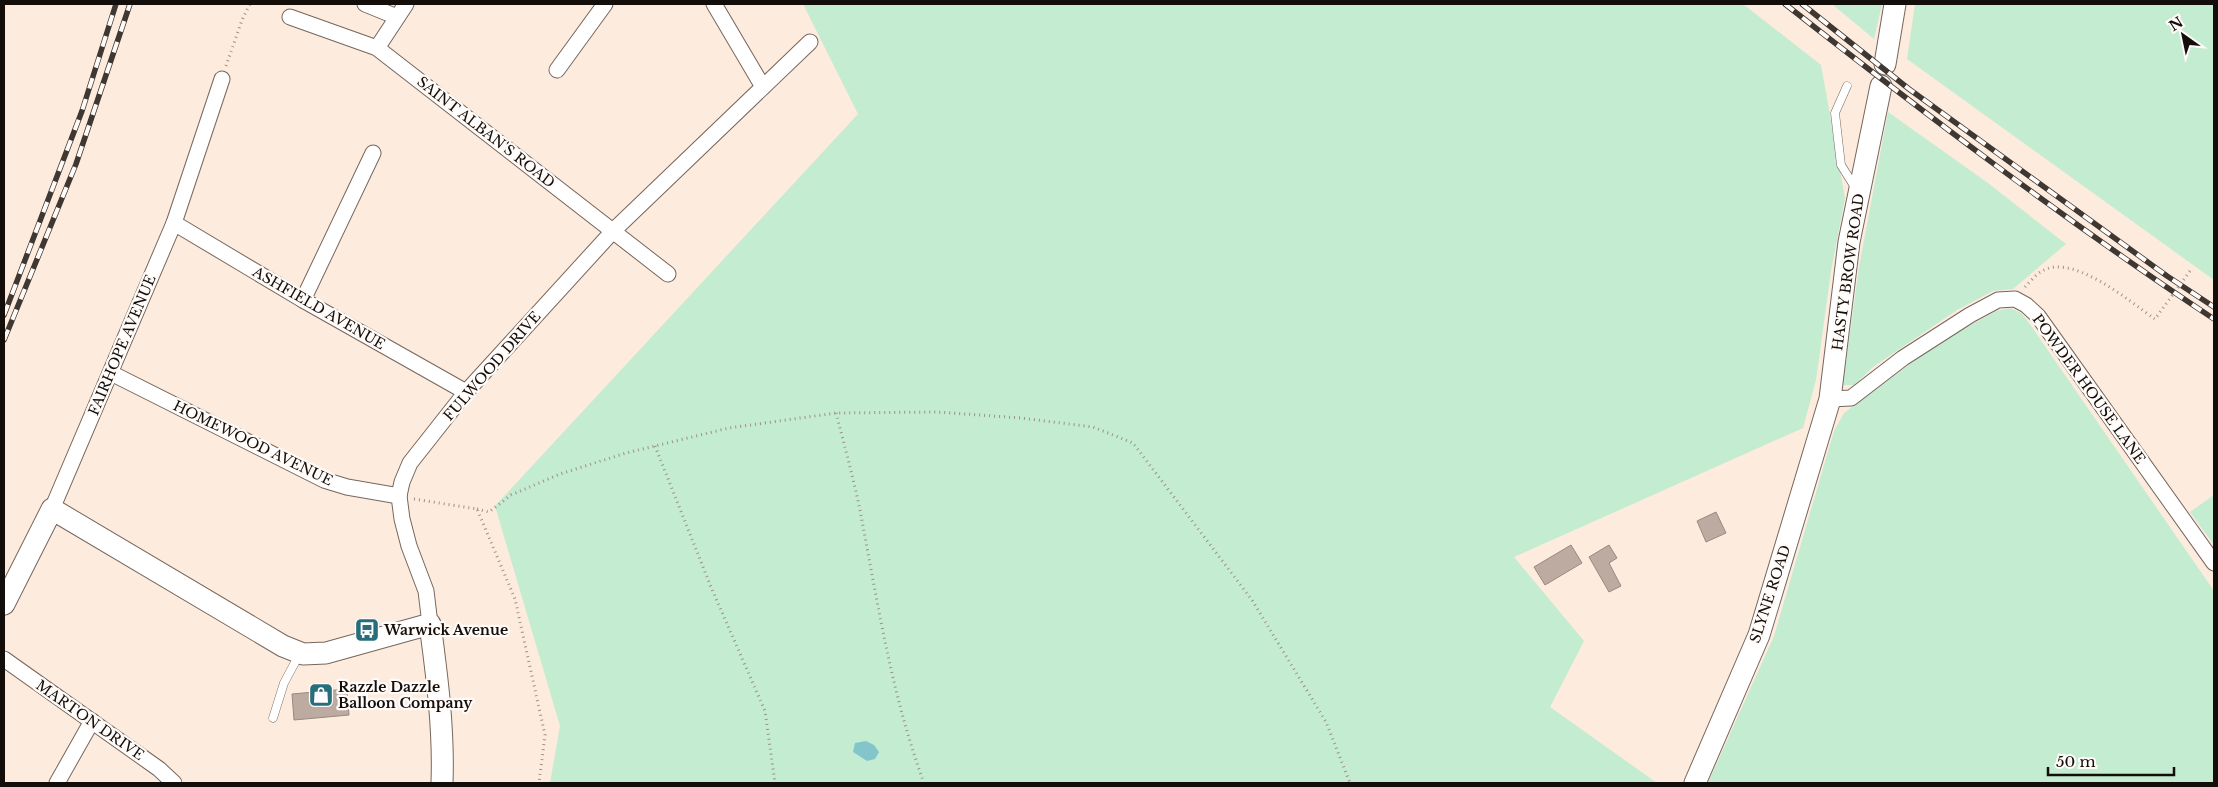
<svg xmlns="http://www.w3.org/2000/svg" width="2218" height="787" font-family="'Libre Baskerville',serif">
  <rect width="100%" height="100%" fill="#fdebde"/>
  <g fill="#c3ecd1">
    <polygon points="803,4 1743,4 1821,65 1845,198 1831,271 1816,380 1803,428 1514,557 1584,641 1550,707 1657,783 550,783 560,726 495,506 858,114"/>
    <polygon points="1832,4 1882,4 1874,39"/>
    <polygon points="1915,4 2214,4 2214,280 1907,59"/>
    <polygon points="1888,112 1988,183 2066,244 2013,289 1993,291 1957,310 1873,367 1854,385 1843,385 1859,267"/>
    <polygon points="2010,308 2021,313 2029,323 2214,591 2214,783 1708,783 1774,636 1834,431 1844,413 1937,344 1996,311"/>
    <polygon points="2214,495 2214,545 2190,512"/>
  </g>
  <polygon fill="#84c5cc" points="866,741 874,745 879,752 875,759 867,761 853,752 855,743"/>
  <g fill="#bdaaa1" stroke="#9b8880">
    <polygon points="1716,512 1726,533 1706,542 1697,521"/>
    <polygon points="1571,545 1582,563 1545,585 1534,567"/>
    <polygon points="1609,545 1617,558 1609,563 1621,586 1609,592 1589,557"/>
    <polygon points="347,689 349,715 294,720 292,694"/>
  </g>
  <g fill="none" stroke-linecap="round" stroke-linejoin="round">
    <defs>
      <g id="lane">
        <polyline points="1847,86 1835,113 1841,165 1856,189"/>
        <polyline points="273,718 284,683 300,653"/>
      </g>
      <g id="street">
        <polyline points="365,4 397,17"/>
        <polyline points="714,4 763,87"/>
        <polyline points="290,17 377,48 668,274"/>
        <polyline points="377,48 406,4"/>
        <polyline points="557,70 605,4"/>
        <polyline points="174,223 303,300 466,392"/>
        <polyline points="303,300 373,153"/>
        <polyline points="111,373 324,480 347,487 399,496"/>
        <polyline points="1830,399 1851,398 1903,358 1970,315 1998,300 2015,299 2026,305 2038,316 2214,563"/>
        <polyline points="52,509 174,223 222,79"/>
        <polyline points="430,624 426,591 409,546 402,519 399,496 402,482 410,463 466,392 614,230 810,42"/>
        <polyline points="4,659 159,769 174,783"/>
        <polyline points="57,783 92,721"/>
      </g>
      <g id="secondary">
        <polyline points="1885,64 1895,4"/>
        <path d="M4 604 52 509 283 646 303 654 326 653 430 624C437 676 444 730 442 783"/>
        <polyline points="1695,783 1759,635 1830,399 1849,242 1881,86"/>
      </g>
    </defs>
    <use href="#lane" stroke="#76675c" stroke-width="9"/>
    <use href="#street" stroke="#76675c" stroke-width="17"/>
    <use href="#secondary" stroke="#76675c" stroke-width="23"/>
    <g stroke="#9e9188" stroke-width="3" stroke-dasharray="1 4" stroke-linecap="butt">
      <polyline points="226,66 242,20 250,4"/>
      <path d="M2025 287C2030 282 2036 274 2042 271 2073 253 2129 301 2155 319L2190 271"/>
      <path d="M836 413C844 443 852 474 859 505 877 598 891 694 924 783"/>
      <polyline points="655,446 711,587 765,711 775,783"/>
      <polyline points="414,499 477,509 515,599 545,735 539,783"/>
      <polyline points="477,509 489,512 511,495 560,474 626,453 729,428 836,413 937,412 1021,418 1093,427 1133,443 1252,600 1326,722 1350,783"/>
    </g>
    <use href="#lane" stroke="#fff" stroke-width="8"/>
    <use href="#street" stroke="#fff" stroke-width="15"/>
    <use href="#secondary" stroke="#fff" stroke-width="21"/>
    <defs>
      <g id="rail">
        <path d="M1785 4C1924 113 2066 221 2214 319"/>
        <polyline points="1802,4 1909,89 2167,276 2214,307"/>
        <polyline points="4,315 82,111 116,4"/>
        <polyline points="4,340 76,164 130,4"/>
      </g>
    </defs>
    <use href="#rail" stroke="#3f3731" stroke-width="5.5"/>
    <use href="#rail" stroke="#fffbf9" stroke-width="4" stroke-dasharray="11" stroke-linecap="butt"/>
  </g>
  <defs>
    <symbol id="bus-square" viewBox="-11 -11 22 22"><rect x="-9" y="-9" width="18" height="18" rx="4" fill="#276e7b" stroke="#fffbf9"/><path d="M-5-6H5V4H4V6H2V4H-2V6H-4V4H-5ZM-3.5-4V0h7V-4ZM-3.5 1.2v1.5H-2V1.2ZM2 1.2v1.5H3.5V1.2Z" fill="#fff"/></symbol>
    <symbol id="shop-square" viewBox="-11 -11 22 22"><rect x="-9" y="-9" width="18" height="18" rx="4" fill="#276e7b" stroke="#fffbf9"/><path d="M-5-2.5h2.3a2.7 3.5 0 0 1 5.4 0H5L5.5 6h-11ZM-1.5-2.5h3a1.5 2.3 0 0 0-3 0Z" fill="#fff"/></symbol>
  </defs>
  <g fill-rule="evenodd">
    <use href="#bus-square" x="353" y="616" width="28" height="28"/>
    <use href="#shop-square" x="307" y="681" width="28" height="28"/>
  </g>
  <g text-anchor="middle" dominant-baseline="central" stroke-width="4.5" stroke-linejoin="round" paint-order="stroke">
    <g font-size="14" fill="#140e0a" stroke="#fffbf9">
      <text transform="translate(486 132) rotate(38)">SAINT ALBAN'S ROAD</text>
      <text transform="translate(1848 272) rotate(-82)">HASTY BROW ROAD</text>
      <text transform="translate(319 308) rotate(30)">ASHFIELD AVENUE</text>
      <text transform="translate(122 345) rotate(-67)">FAIRHOPE AVENUE</text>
      <text transform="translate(492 366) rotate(-49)">FULWOOD DRIVE</text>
      <text transform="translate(2089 389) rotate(54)">POWDER HOUSE LANE</text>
      <text transform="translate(253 443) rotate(26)">HOMEWOOD AVENUE</text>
      <text transform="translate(1770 594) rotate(-72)">SLYNE ROAD</text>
      <text transform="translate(90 720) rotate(35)">MARTON DRIVE</text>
    </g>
    <g font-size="14" font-weight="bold" fill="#140e0a" stroke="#fffbf9" text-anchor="start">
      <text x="384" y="630">Warwick Avenue</text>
      <text x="338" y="687">Razzle Dazzle<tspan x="338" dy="16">Balloon Company</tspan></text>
    </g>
  </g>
  <rect width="2218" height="787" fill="none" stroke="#140e0a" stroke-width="10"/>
  <g transform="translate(2183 35) rotate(327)" stroke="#fffbf9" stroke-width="4" paint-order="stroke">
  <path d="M0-4L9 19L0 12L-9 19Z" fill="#140e0a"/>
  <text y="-8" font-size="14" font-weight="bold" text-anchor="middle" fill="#140e0a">N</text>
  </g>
  <path d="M2048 767v8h126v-8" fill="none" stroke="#140e0a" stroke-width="2.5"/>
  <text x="2056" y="767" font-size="15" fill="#140e0a" stroke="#fffbf9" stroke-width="4" paint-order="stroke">50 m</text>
</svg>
